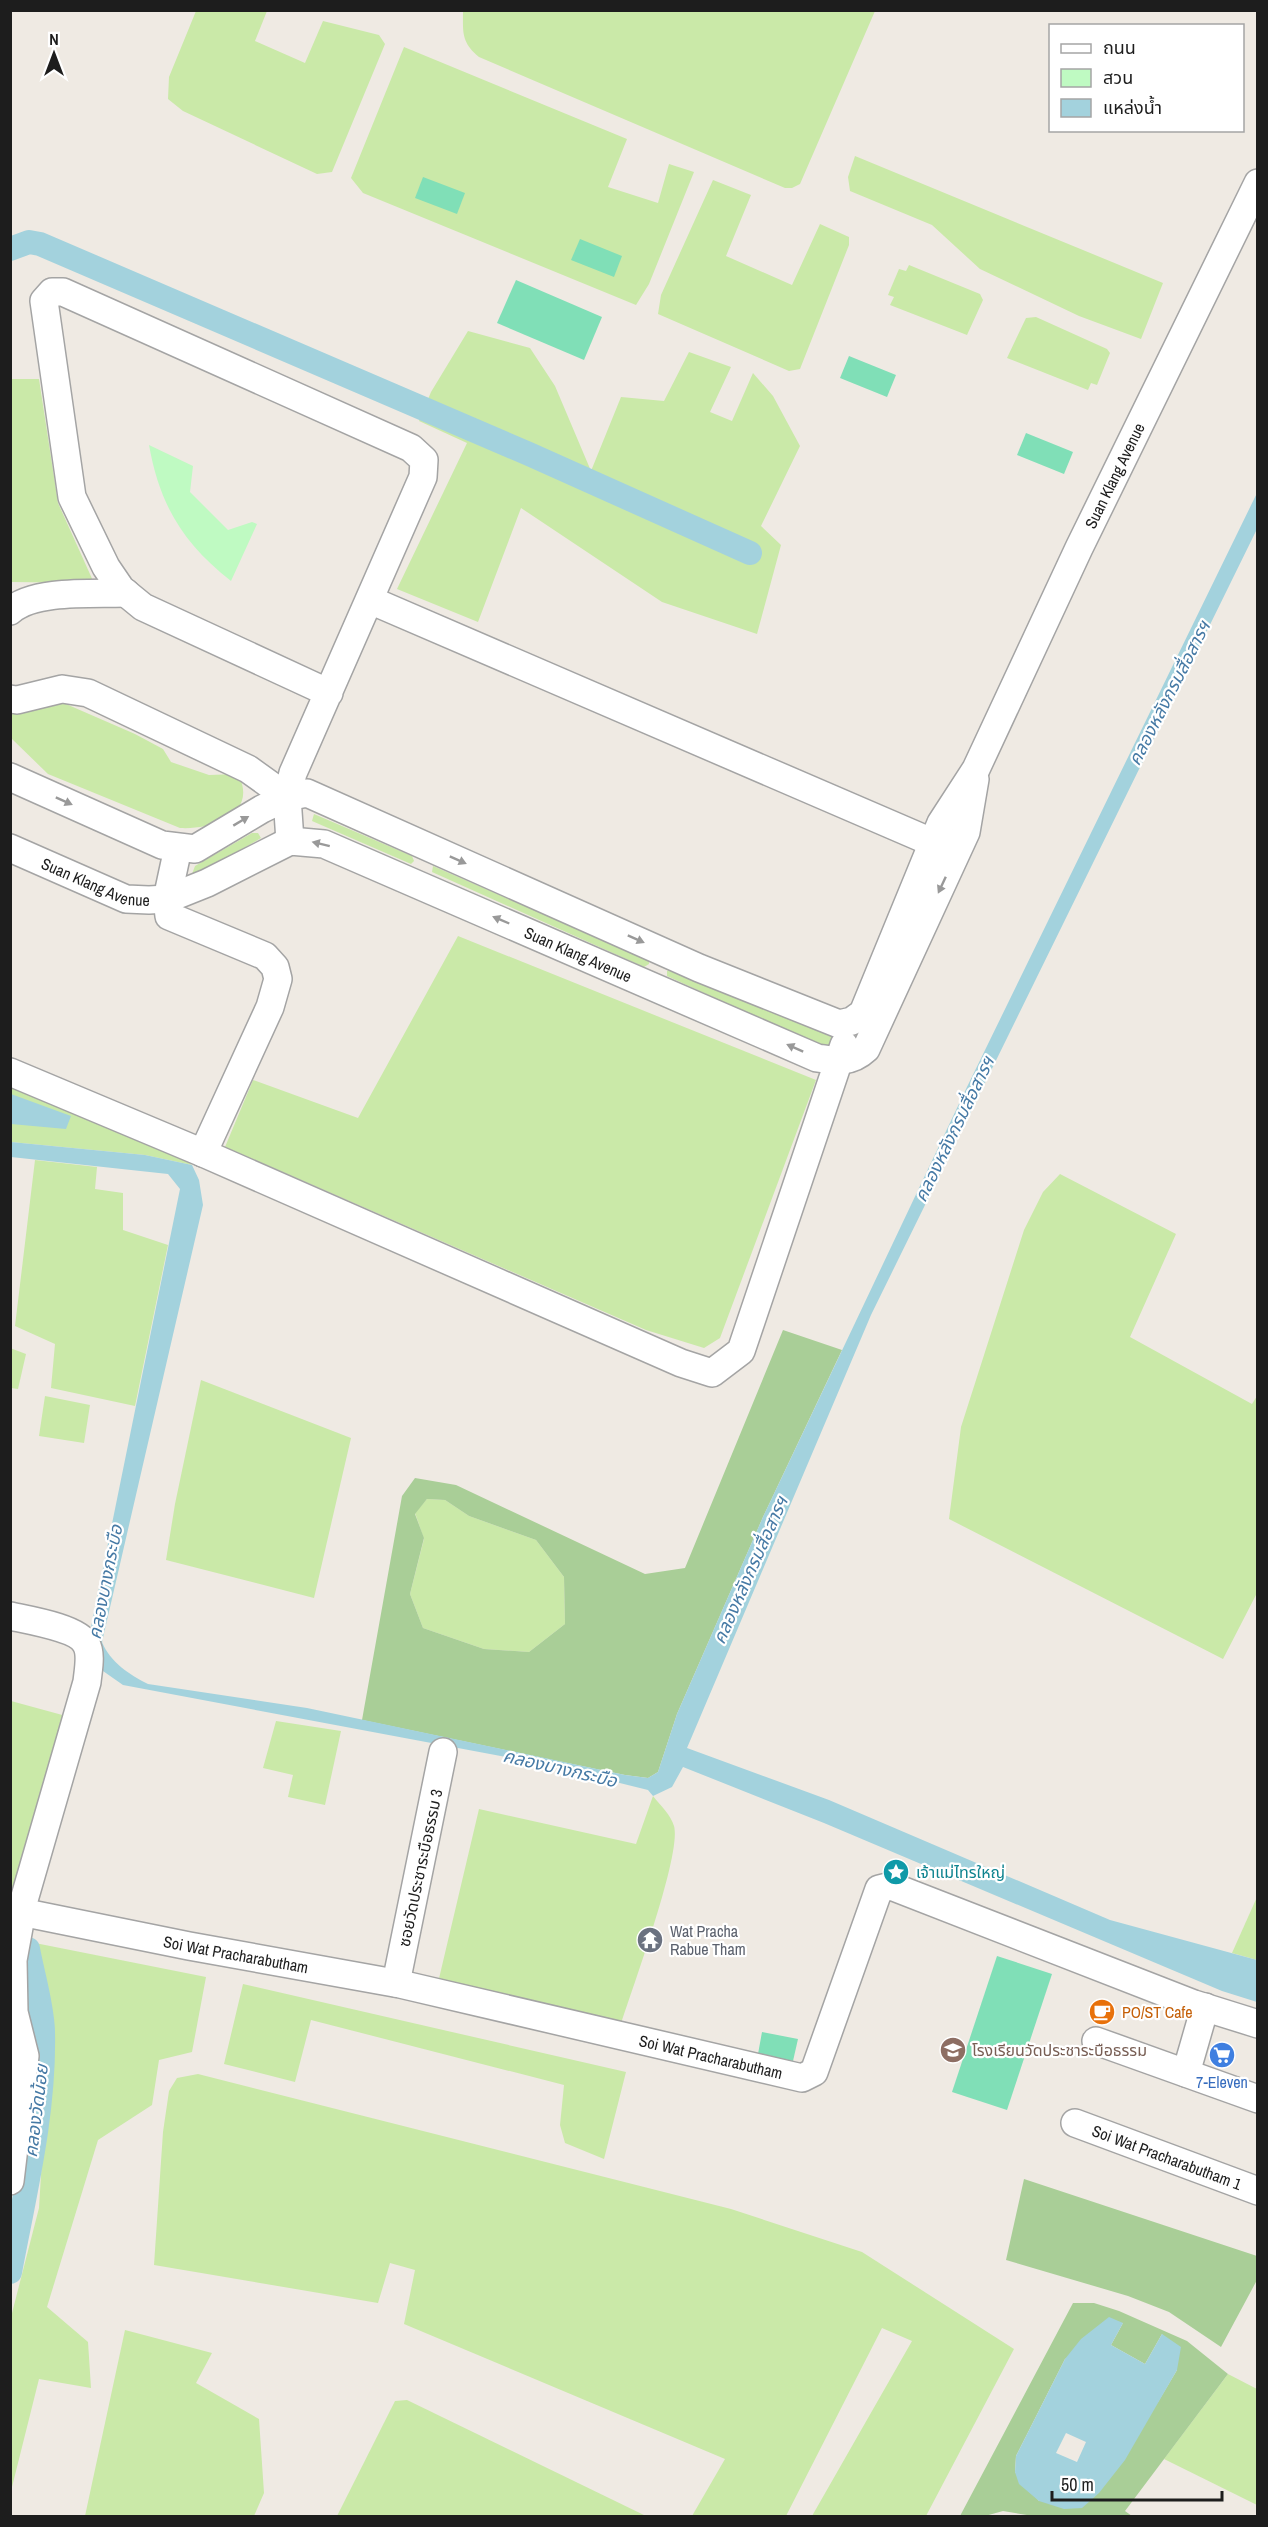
<svg xmlns="http://www.w3.org/2000/svg" width="1268" height="2527" font-family="'Archivo Narrow','Noto Sans Thai',sans-serif">
  <rect width="100%" height="100%" fill="#efeae3"/>
  <g fill="#cae9a8">
    <polygon points="196,11 267,11 255,41 305,63 323,21 379,35 385,44 332,172 317,174 183,111 168,99 169,77"/>
    <path d="M463 11V10L875 11 800 184 792 188H785L479 57C461 42 463 32 463 11Z"/>
    <polygon points="404,47 627,139 608,187 658,203 669,164 694,172 649,284 636,305 363,193 351,178"/>
    <polygon points="855,156 1163,283 1141,339 1079,316 980,269 932,225 850,191 848,177"/>
    <polygon points="713,180 751,195 726,256 792,285 820,224 849,237 849,245 800,369 789,371 658,314 661,295"/>
    <polygon points="909,265 980,294 983,300 967,335 890,305 894,297 888,295 899,269 906,271"/>
    <polygon points="1036,317 1107,349 1110,353 1097,385 1091,383 1088,390 1007,358 1026,318"/>
    <polygon points="468,331 530,348 555,386 591,471 621,397 664,401 689,352 731,367 710,412 732,421 753,373 773,396 800,446 761,526 781,545 757,634 662,602 521,508 478,622 397,589 467,443 419,421 431,392"/>
    <polygon points="11,379 39,379 58,503 94,583 11,582"/>
    <path d="M49 700 66 704 135 734 163 749 171 762 209 775 238 774C259 814 212 830 180 828L48 774 11 738V709Z"/>
    <polygon points="314,814 412,856 414,861 411,864 312,821"/>
    <polygon points="252,833 258,833 261,838 204,872 195,876 192,874 195,866"/>
    <polygon points="433,866 649,960 649,964 644,967 432,872"/>
    <polygon points="458,936 816,1080 720,1338 704,1348 646,1330 225,1147 253,1080 358,1118"/>
    <polygon points="671,969 833,1037 836,1047 822,1047 667,976 667,971"/>
    <polygon points="10,1082 164,1145 192,1165 145,1155 11,1142"/>
    <polygon points="35,1160 97,1167 95,1189 123,1193 123,1230 168,1245 135,1406 51,1388 55,1344 15,1326"/>
    <polygon points="1060,1174 1176,1234 1130,1337 1252,1404 1257,1396 1257,1593 1223,1659 949,1519 961,1427 1024,1230 1043,1192"/>
    <polygon points="10,1348 26,1354 18,1389 11,1388"/>
    <polygon points="201,1380 351,1438 314,1598 166,1560 175,1504"/>
    <polygon points="45,1396 90,1405 84,1443 39,1436"/>
    <polygon points="427,1499 445,1500 469,1516 536,1540 564,1577 565,1624 529,1652 484,1649 423,1628 410,1594 424,1539 415,1513"/>
    <polygon points="11,1701 66,1716 11,1915"/>
    <polygon points="276,1721 341,1731 325,1805 288,1797 293,1775 263,1768"/>
    <path d="M653 1796C660 1805 671 1815 674 1826 682 1854 631 1992 620 2027L437 1987 479 1809 636 1844Z"/>
    <polygon points="1257,1897 1257,1960 1232,1953"/>
    <polygon points="30,1942 206,1977 192,2052 159,2060 152,2105 98,2140 47,2307 88,2342 91,2388 39,2379 11,2491 11,2317 39,2208 49,2043 49,1996"/>
    <polygon points="243,1984 626,2072 604,2159 565,2143 560,2125 564,2085 311,2020 295,2082 224,2064"/>
    <polygon points="198,2074 731,2209 862,2252 1014,2349 926,2516 812,2516 912,2341 882,2328 786,2516 692,2516 725,2459 404,2324 415,2270 390,2263 378,2303 154,2265 163,2132 169,2091 177,2078"/>
    <polygon points="125,2330 212,2353 196,2383 259,2419 264,2493 254,2516 85,2516"/>
    <polygon points="1228,2374 1257,2389 1257,2505 1164,2459"/>
    <polygon points="407,2400 646,2516 337,2516 395,2401"/>
  </g>
  <g fill="#a9ce97" fill-rule="evenodd">
    <path d="M783 1330 842 1350 763 1517 677 1714 658 1772 648 1778 625 1775 362 1720 402 1496 415 1478 456 1485 645 1574 685 1568ZM427 1499 445 1500 469 1516 536 1540 564 1577 565 1624 529 1652 484 1649 423 1628 410 1594 424 1538 415 1514Z"/>
    <polygon points="1024,2179 1257,2256 1257,2280 1221,2347 1169,2312 1128,2296 1006,2260"/>
    <path d="M1073 2303H1094L1119 2311 1187 2341 1228 2374 1125 2511 1132 2516H1033L1003 2511 985 2516H960ZM1123 2323 1111 2345 1145 2364 1162 2334 1177 2370 1158 2402 1039 2501 1015 2472 1016 2456 1065 2359Z"/>
  </g>
  <path fill="#bffac2" d="M149 445 193 466 190 492 228 530 252 522 257 524 231 581C183 543 160 506 149 445Z"/>
  <g fill="#80dfb7">
    <polygon points="423,177 465,193 457,214 415,198"/>
    <polygon points="580,239 622,256 614,277 571,260"/>
    <polygon points="516,280 602,317 584,360 497,323"/>
    <polygon points="849,356 896,375 887,397 840,378"/>
    <polygon points="1026,433 1073,452 1064,474 1017,455"/>
    <polygon points="997,1956 1052,1974 1007,2110 952,2092"/>
    <polygon points="762,2032 798,2039 793,2061 758,2054"/>
  </g>
  <g fill="#a3d2dd" fill-rule="evenodd">
    <path d="M1257 493V529L871 1315 687 1748 829 1800 1110 1920 1257 1960V2002L1222 1991 824 1823 683 1767 672 1787 653 1796 648 1790 543 1764 123 1685 93 1664 89 1637 180 1189 168 1174 11 1157V1142L145 1155 192 1165 199 1180 203 1205 102 1642C110 1662 130 1675 148 1684L307 1708 625 1775 648 1778 658 1772 677 1714 763 1517 966 1089Z"/>
    <polygon points="11,1094 71,1116 66,1129 11,1124"/>
    <path d="M1109 2317 1123 2323 1111 2345 1145 2364 1162 2334 1181 2347 1177 2370 1125 2460 1099 2493 1082 2508 1064 2509 1039 2501 1019 2484 1015 2472 1016 2456 1065 2359 1081 2339ZM1066 2433 1086 2442 1077 2462 1056 2453Z"/>
  </g>
  <g fill="none" stroke-linecap="round" stroke-linejoin="round">
    <g stroke="#a3d2dd" stroke-width="24">
      <polyline points="10,249 29,242 40,244 529,454 750,553"/>
      <path d="M10 2272C25 2192 45 2112 43 2031 42 2004 33 1976 28 1949"/>
    </g>
    <defs>
      <g id="minor">
        <polyline points="370,600 950,850"/>
        <path d="M10 611C34 589 95 594 126 593"/>
        <polyline points="10,699 17,700 62,689 88,693 248,769 287,797"/>
        <path id="s1" d="M10 777 162 845 195 849 262 809 287 797 307 793 699 968 839 1024 852 1021 863 1013 941 823 976 769 1079 548 1258 183"/>
        <polyline points="290,841 287,797 293,773 423,477 424,460 411,448 63,292 52,292 44,301 72,497 106,567 121,589 143,607 329,693"/>
        <path id="s2" d="M10 848 126 899 149 900 167 899 207 883 290 841 324 844 817 1058C837 1061 851 1063 866 1049L966 832 975 779"/>
        <polyline points="178,848 167,899 169,916 265,956 275,967 278,979 270,1007 203,1153"/>
        <polyline points="10,1072 203,1153 681,1363 712,1373 741,1351 844,1045"/>
        <path d="M10 1616C28 1620 78 1628 86 1644 92 1654 88 1671 87 1682L24 1900 13 1960 14 2012 25 2056 10 2181"/>
        <path id="s3" d="M21 1912 189 1946 400 1984 802 2078 814 2072 879 1889 891 1886 1194 2004 1258 2024"/>
        <polyline points="396,1983 443,1752"/>
        <polyline points="1096,2041 1258,2099"/>
        <polyline points="1186,2073 1205,2007"/>
        <path id="s4" d="M1075 2123 1258 2191"/>
      </g>
    </defs>
    <use href="#minor" stroke="#a4a4a4" stroke-width="30"/>
    <use href="#minor" stroke="#fff" stroke-width="27"/>
  </g>
  <defs><path id="oneway-solid" d="M-6-.8H1V-3.2L6.5 0L1 3.2V.8H-6Z" transform="scale(1.5)"/></defs>
  <g fill="#999">
    <use href="#oneway-solid" transform="translate(64 801) rotate(24)"/>
    <use href="#oneway-solid" transform="translate(241 821) rotate(-31)"/>
    <use href="#oneway-solid" transform="translate(321 844) rotate(-166)"/>
    <use href="#oneway-solid" transform="translate(458 860) rotate(24)"/>
    <use href="#oneway-solid" transform="translate(942 885) rotate(115)"/>
    <use href="#oneway-solid" transform="translate(501 920) rotate(-157)"/>
    <use href="#oneway-solid" transform="translate(636 939) rotate(24)"/>
    <use href="#oneway-solid" transform="translate(795 1048) rotate(-156)"/>
  </g>
  <defs>
    <symbol id="sight-disc" viewBox="-11 -11 22 22"><circle r="9.5" fill="#0f9aa8" stroke="#fff"/><path d="M0-6L1.8-2.2L6-1.7L2.9 1.2L3.7 5.4L0 3.3L-3.7 5.4L-2.9 1.2L-6-1.7L-1.8-2.2Z" fill="#fff"/></symbol>
    <symbol id="temple-disc" viewBox="-11 -11 22 22"><circle r="9.5" fill="#6b7280" stroke="#fff"/><path d="M0-6L5-2H3V0L6.5 2.5H4V6H1.5V3h-3V6H-4V2.5H-6.5L-3 0V-2H-5Z" fill="#fff"/></symbol>
    <symbol id="cafe-disc" viewBox="-11 -11 22 22"><circle r="9.5" fill="#e8710a" stroke="#fff"/><path d="M-5.5-4.5H6V0H3Q3 3.5 0 3.5H-2.5Q-5.5 3.5-5.5 0ZM3-3.2v2h1.7v-2ZM-6 4.5H4V6H-6Z" fill="#fff"/></symbol>
    <symbol id="school-disc" viewBox="-11 -11 22 22"><circle r="9.5" fill="#8d6e63" stroke="#fff"/><path d="M0-5L7-2L0 1L-7-2ZM-4 1L0 2.5L4 1V4Q0 6-4 4Z" fill="#fff"/></symbol>
    <symbol id="supermarket-disc" viewBox="-11 -11 22 22"><circle r="9.5" fill="#3f7fe0" stroke="#fff"/><path d="M-6-5.5h2.5l.6 2H6L4.5 2H-2.5L-4.4-4H-6ZM-1.5 3.2a1.3 1.3 0 1 0 .1 0ZM3 3.2a1.3 1.3 0 1 0 .1 0Z" fill="#fff"/></symbol>
  </defs>
  <g fill-rule="evenodd">
    <use href="#sight-disc" x="881" y="1857" width="30" height="30"/>
    <use href="#temple-disc" x="635" y="1925" width="30" height="30"/>
    <use href="#cafe-disc" x="1087" y="1997" width="30" height="30"/>
    <use href="#school-disc" x="938" y="2035" width="30" height="30"/>
    <use href="#supermarket-disc" x="1207" y="2040" width="30" height="30"/>
  </g>
  <g text-anchor="middle" dominant-baseline="central" stroke-width="4.5" stroke-linejoin="round" paint-order="stroke">
    <g font-size="16" fill="#1d1d1d" stroke="#fff">
      <text stroke="none"><textPath href="#s1" startOffset="1527">Suan Klang Avenue</textPath></text>
      <text stroke="none"><textPath href="#s2" startOffset="93">Suan Klang Avenue</textPath></text>
      <text stroke="none"><textPath href="#s2" startOffset="615">Suan Klang Avenue</textPath></text>
      <text transform="translate(420 1868) rotate(-78)">ซอยวัดประชาระบือธรรม 3</text>
      <text stroke="none"><textPath href="#s3" startOffset="219">Soi Wat Pracharabutham</textPath></text>
      <text stroke="none"><textPath href="#s3" startOffset="705">Soi Wat Pracharabutham</textPath></text>
      <text stroke="none"><textPath href="#s4" startOffset="98">Soi Wat Pracharabutham 1</textPath></text>
    </g>
    <g font-size="16" fill="#0d838f" stroke="#fff" text-anchor="start">
      <text x="916" y="1872">เจ้าแม่ไทรใหญ่</text>
    </g>
    <g font-size="16" fill="#5b616d" stroke="#fff" text-anchor="start">
      <text x="670" y="1931">Wat Pracha<tspan x="670" dy="18">Rabue Tham</tspan></text>
    </g>
    <g font-size="16" fill="#c56008" stroke="#fff" text-anchor="start">
      <text x="1122" y="2012">PO/ST Cafe</text>
    </g>
    <g font-size="16" fill="#785e54" stroke="#fff" text-anchor="start">
      <text x="972" y="2050">โรงเรียนวัดประชาระบือธรรม</text>
    </g>
    <g font-size="16" fill="#366cbe" stroke="#fff">
      <text x="1222" y="2082">7-Eleven</text>
    </g>
    <g font-size="18" font-style="italic" fill="#467aa5" stroke="#fff">
      <text transform="translate(1169 693) rotate(-63)">คลองหลังกรมสื่อสารฯ</text>
      <text transform="translate(954 1129) rotate(-64)">คลองหลังกรมสื่อสารฯ</text>
      <text transform="translate(750 1570) rotate(-66)">คลองหลังกรมสื่อสารฯ</text>
      <text transform="translate(105 1582) rotate(-79)">คลองบางกระบือ</text>
      <text transform="translate(560 1768) rotate(13)">คลองบางกระบือ</text>
      <text transform="translate(36 2111) rotate(-83)">คลองวัดน้อย</text>
    </g>
  </g>
  <rect width="1268" height="2527" fill="none" stroke="#1d1d1d" stroke-width="24"/>
  <rect x="1049" y="24" width="195" height="108" fill="#ffffff" stroke="#a5a5a5" stroke-width="1.5"/>
  <rect x="1061" y="44" width="30" height="9" fill="#ffffff" stroke="#a5a5a5" stroke-width="1.5"/>
  <text x="1103" y="54" font-size="18" fill="#1d1d1d">ถนน</text>
  <rect x="1061" y="69" width="30" height="18" fill="#bffac2" stroke="#a5a5a5" stroke-width="1.5"/>
  <text x="1103" y="84" font-size="18" fill="#1d1d1d">สวน</text>
  <rect x="1061" y="99" width="30" height="18" fill="#a3d2dd" stroke="#a5a5a5" stroke-width="1.5"/>
  <text x="1103" y="114" font-size="18" fill="#1d1d1d">แหล่งน้ำ</text>
  <g transform="translate(54 54)" stroke="#ffffff" stroke-width="4.5" paint-order="stroke">
  <path d="M0-4.5L10 22L0 15L-10 22Z" fill="#1d1d1d"/>
  <text y="-9" font-size="16" font-weight="bold" text-anchor="middle" fill="#1d1d1d">N</text>
  </g>
  <path d="M1052 2491v9h170v-9" fill="none" stroke="#1d1d1d" stroke-width="3"/>
  <text x="1061" y="2491" font-size="18" fill="#1d1d1d" stroke="#ffffff" stroke-width="4.5" paint-order="stroke">50 m</text>
</svg>
